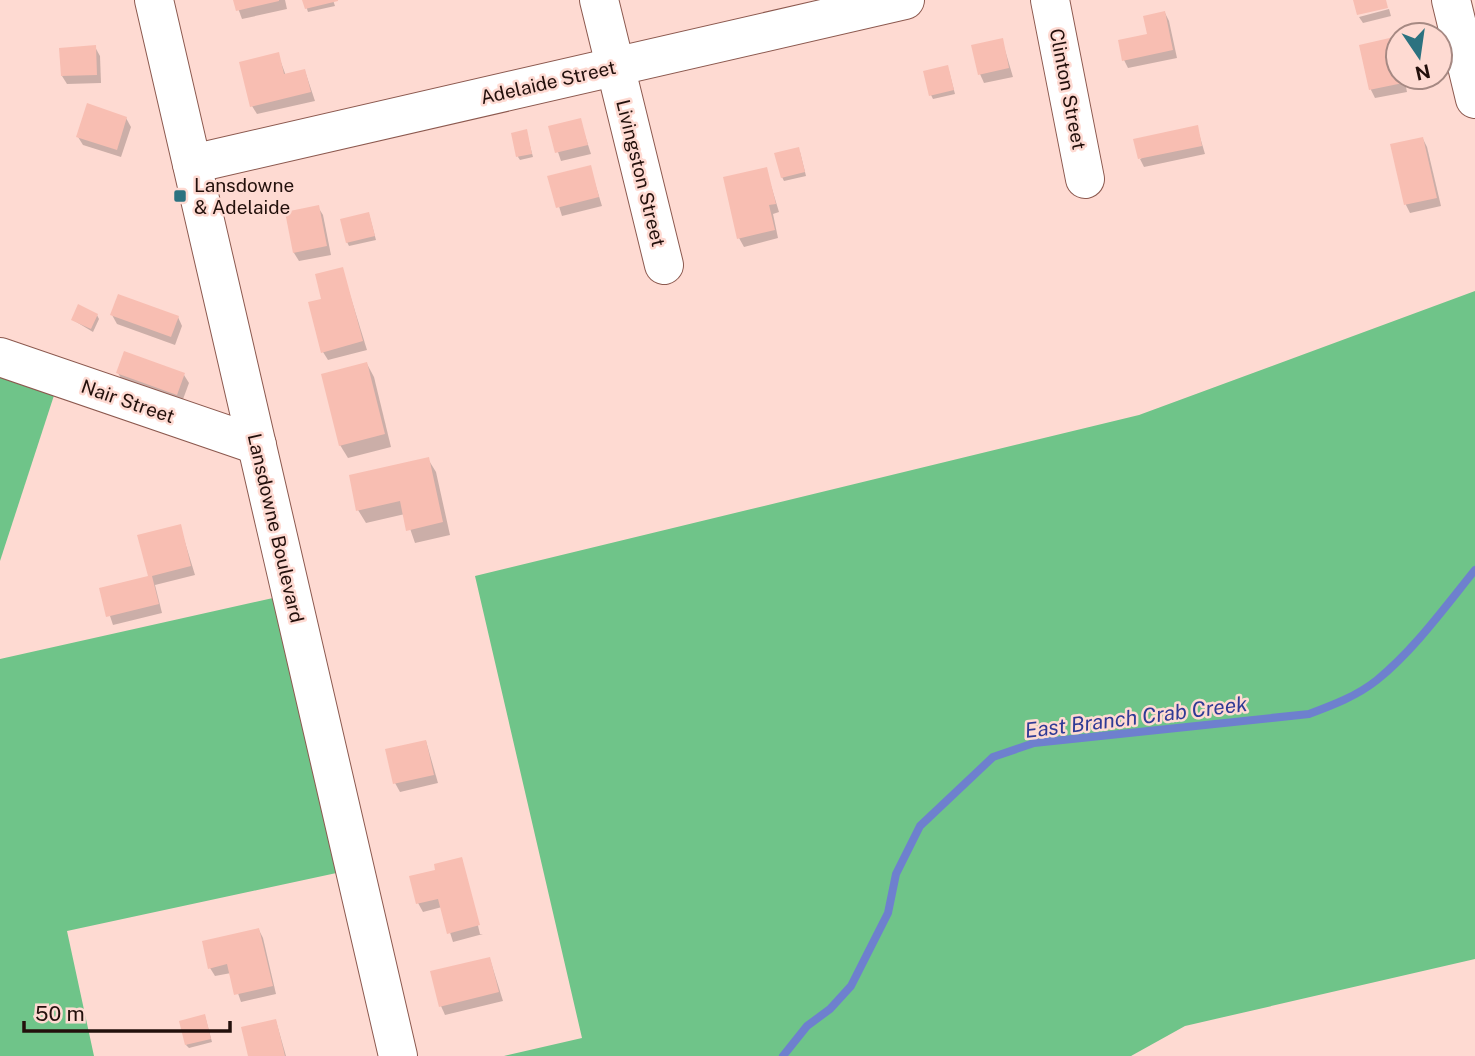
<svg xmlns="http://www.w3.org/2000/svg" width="1475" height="1056" font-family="'Public Sans',sans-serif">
  <rect width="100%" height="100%" fill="#fedad2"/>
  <g fill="#6fc489">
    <polygon points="1475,291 1475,959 1185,1026 1131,1056 504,1056 582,1038 475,576 1139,415"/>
    <polygon points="0,357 60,377 0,561"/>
    <polygon points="291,594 355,869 67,931 94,1056 0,1056 0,659"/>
  </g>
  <g fill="#0003">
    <polygon points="235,0 285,0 287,9 242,19"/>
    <polygon points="304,0 333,0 335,6 308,12"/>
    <polygon points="1389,9 1391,16 1363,23 1359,17"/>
    <polygon points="1165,13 1169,21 1177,58 1128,68 1124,60 1149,35"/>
    <polygon points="1393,39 1398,49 1398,77 1404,77 1407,92 1375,98 1371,90 1361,46"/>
    <polygon points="1002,40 1013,77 984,83 980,74"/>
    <polygon points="95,47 100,56 101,83 67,84 62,76"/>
    <polygon points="278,54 286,76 305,71 315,101 257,114 252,106"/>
    <polygon points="949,71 955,94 933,99 931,95"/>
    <polygon points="126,118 131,127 121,157 83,145 78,137"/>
    <polygon points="580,120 591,154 561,161 550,128"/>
    <polygon points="1197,127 1205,154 1144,167 1140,159"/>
    <polygon points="526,131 533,157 520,160 518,157"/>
    <polygon points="1423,139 1427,147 1441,206 1410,213 1406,205 1392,146"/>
    <polygon points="800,152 806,176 784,181 782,177"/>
    <polygon points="590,167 602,206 562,216 550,178"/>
    <polygon points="766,169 779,212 773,214 778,238 744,247 739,238"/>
    <polygon points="318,207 323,215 331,255 299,261 294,253 287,213"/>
    <polygon points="369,214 376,240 349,246 347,242"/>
    <polygon points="342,269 367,350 328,360 323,352"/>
    <polygon points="97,315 99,319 93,332 73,320"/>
    <polygon points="112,315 178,317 182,326 175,345 117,324"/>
    <polygon points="367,364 374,377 391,447 348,458 340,445"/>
    <polygon points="118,373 184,375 189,383 182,402 123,382"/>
    <polygon points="428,459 436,472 450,535 415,543 405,514 366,523 358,510"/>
    <polygon points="180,526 195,575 155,585 162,613 113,625 101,589 150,577"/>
    <polygon points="426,741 438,783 400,792 395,783"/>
    <polygon points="462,859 480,934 483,934 453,942 442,907 423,912 418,903"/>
    <polygon points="259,930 263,938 276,994 241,1002 231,973 215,976 210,968"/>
    <polygon points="490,959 503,1001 445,1015 441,1006"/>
    <polygon points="205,1016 212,1042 189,1048 186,1045"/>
    <polygon points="276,1021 286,1056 249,1056"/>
  </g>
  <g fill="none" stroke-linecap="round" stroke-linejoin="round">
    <path stroke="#6e80ce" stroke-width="8" d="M783 1056 807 1026 830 1009 851 986 888 913 896 874 920 826 993 757 1034 743 1309 714C1333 705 1357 696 1377 680 1414 650 1445 607 1475 570"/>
  </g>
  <g fill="#f8beb2">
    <polygon points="233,0 279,0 279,1 236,11"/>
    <polygon points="302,0 338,0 338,1 305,9"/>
    <polygon points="1353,0 1386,0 1388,8 1357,15"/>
    <polygon points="1165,11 1173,50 1122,61 1118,40 1147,34 1143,16"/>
    <polygon points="1394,37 1398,77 1402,77 1403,83 1369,90 1359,45"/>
    <polygon points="1003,38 1009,68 978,75 971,45"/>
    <polygon points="96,45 97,75 61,76 59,48"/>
    <polygon points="279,52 284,74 305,69 311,92 250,107 239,62"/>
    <polygon points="948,65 954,90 929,96 923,71"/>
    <polygon points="87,103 127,117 117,150 76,137"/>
    <polygon points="581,118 588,145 555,153 548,126"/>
    <polygon points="1198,125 1202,146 1138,159 1133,139"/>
    <polygon points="527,129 532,154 516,157 511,133"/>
    <polygon points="1423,137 1437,198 1404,205 1390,144"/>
    <polygon points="799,147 805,172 781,178 774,153"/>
    <polygon points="591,165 599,197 556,208 547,176"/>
    <polygon points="767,167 776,204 769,205 775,230 737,239 723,177"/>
    <polygon points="319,205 327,246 293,253 285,212"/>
    <polygon points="369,212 375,236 346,243 340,219"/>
    <polygon points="343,267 363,341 321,353 308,302 321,299 315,274"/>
    <polygon points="118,294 179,316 171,337 110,315"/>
    <polygon points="78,304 98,314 91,329 71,320"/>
    <polygon points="124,351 185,373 177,395 116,373"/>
    <polygon points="367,362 385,434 339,446 321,374"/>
    <polygon points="429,457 443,522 406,531 400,501 356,511 349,475"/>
    <polygon points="181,524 191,566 152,576 159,604 106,617 99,588 148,576 137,535"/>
    <polygon points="426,740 434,775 393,784 385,749"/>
    <polygon points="462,857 480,925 447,934 438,899 416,904 409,876 435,870 434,864"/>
    <polygon points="259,928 273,986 234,995 227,964 208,969 202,941"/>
    <polygon points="490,957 499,992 439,1007 430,971"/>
    <polygon points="205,1014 211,1039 185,1045 179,1021"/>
    <polygon points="276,1019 285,1056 248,1056 241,1027"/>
  </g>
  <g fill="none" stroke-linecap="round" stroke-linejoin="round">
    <defs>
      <g id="minor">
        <polyline points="154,0 398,1056"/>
        <polyline points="599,0 664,265"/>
        <polyline points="1050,0 1085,179"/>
        <polyline points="1451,0 1475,99"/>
        <polyline points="192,164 905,0"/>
        <polyline points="0,357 257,445"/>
      </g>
    </defs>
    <use href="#minor" stroke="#8c594f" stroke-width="40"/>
    <use href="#minor" stroke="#fff" stroke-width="38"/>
  </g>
  <rect fill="#2c7280" stroke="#fedad2" stroke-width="2.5" x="173" y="189" width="14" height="14" rx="3.5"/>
  <g text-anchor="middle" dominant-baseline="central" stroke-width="5" stroke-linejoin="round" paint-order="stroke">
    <g font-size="19" fill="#23100c" stroke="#fedad2">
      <text transform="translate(548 82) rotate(-13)">Adelaide Street</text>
      <text transform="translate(1068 89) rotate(79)">Clinton Street</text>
      <text transform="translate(641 173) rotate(76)">Livingston Street</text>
      <text transform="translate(128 401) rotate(19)">Nair Street</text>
      <text transform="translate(276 528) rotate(77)">Lansdowne Boulevard</text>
    </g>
    <g font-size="19" fill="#23100c" stroke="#fedad2" text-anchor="start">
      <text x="194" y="185">Lansdowne<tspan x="194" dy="22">&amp; Adelaide</tspan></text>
    </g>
    <g font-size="21" font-style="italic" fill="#2f3a95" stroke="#fedad2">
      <text transform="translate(1136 717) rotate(-7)">East Branch Crab Creek</text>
    </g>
  </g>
  <g transform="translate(1419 56) rotate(167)"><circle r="33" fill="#fedad2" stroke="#a68983" stroke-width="2"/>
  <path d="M0-5L12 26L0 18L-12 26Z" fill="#2c7280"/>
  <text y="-10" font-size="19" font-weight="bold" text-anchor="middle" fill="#23100c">N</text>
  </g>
  <path d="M24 1021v10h206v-10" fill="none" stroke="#23100c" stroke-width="3.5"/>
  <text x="35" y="1021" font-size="21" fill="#23100c" stroke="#fedad2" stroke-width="5" paint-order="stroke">50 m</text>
</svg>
